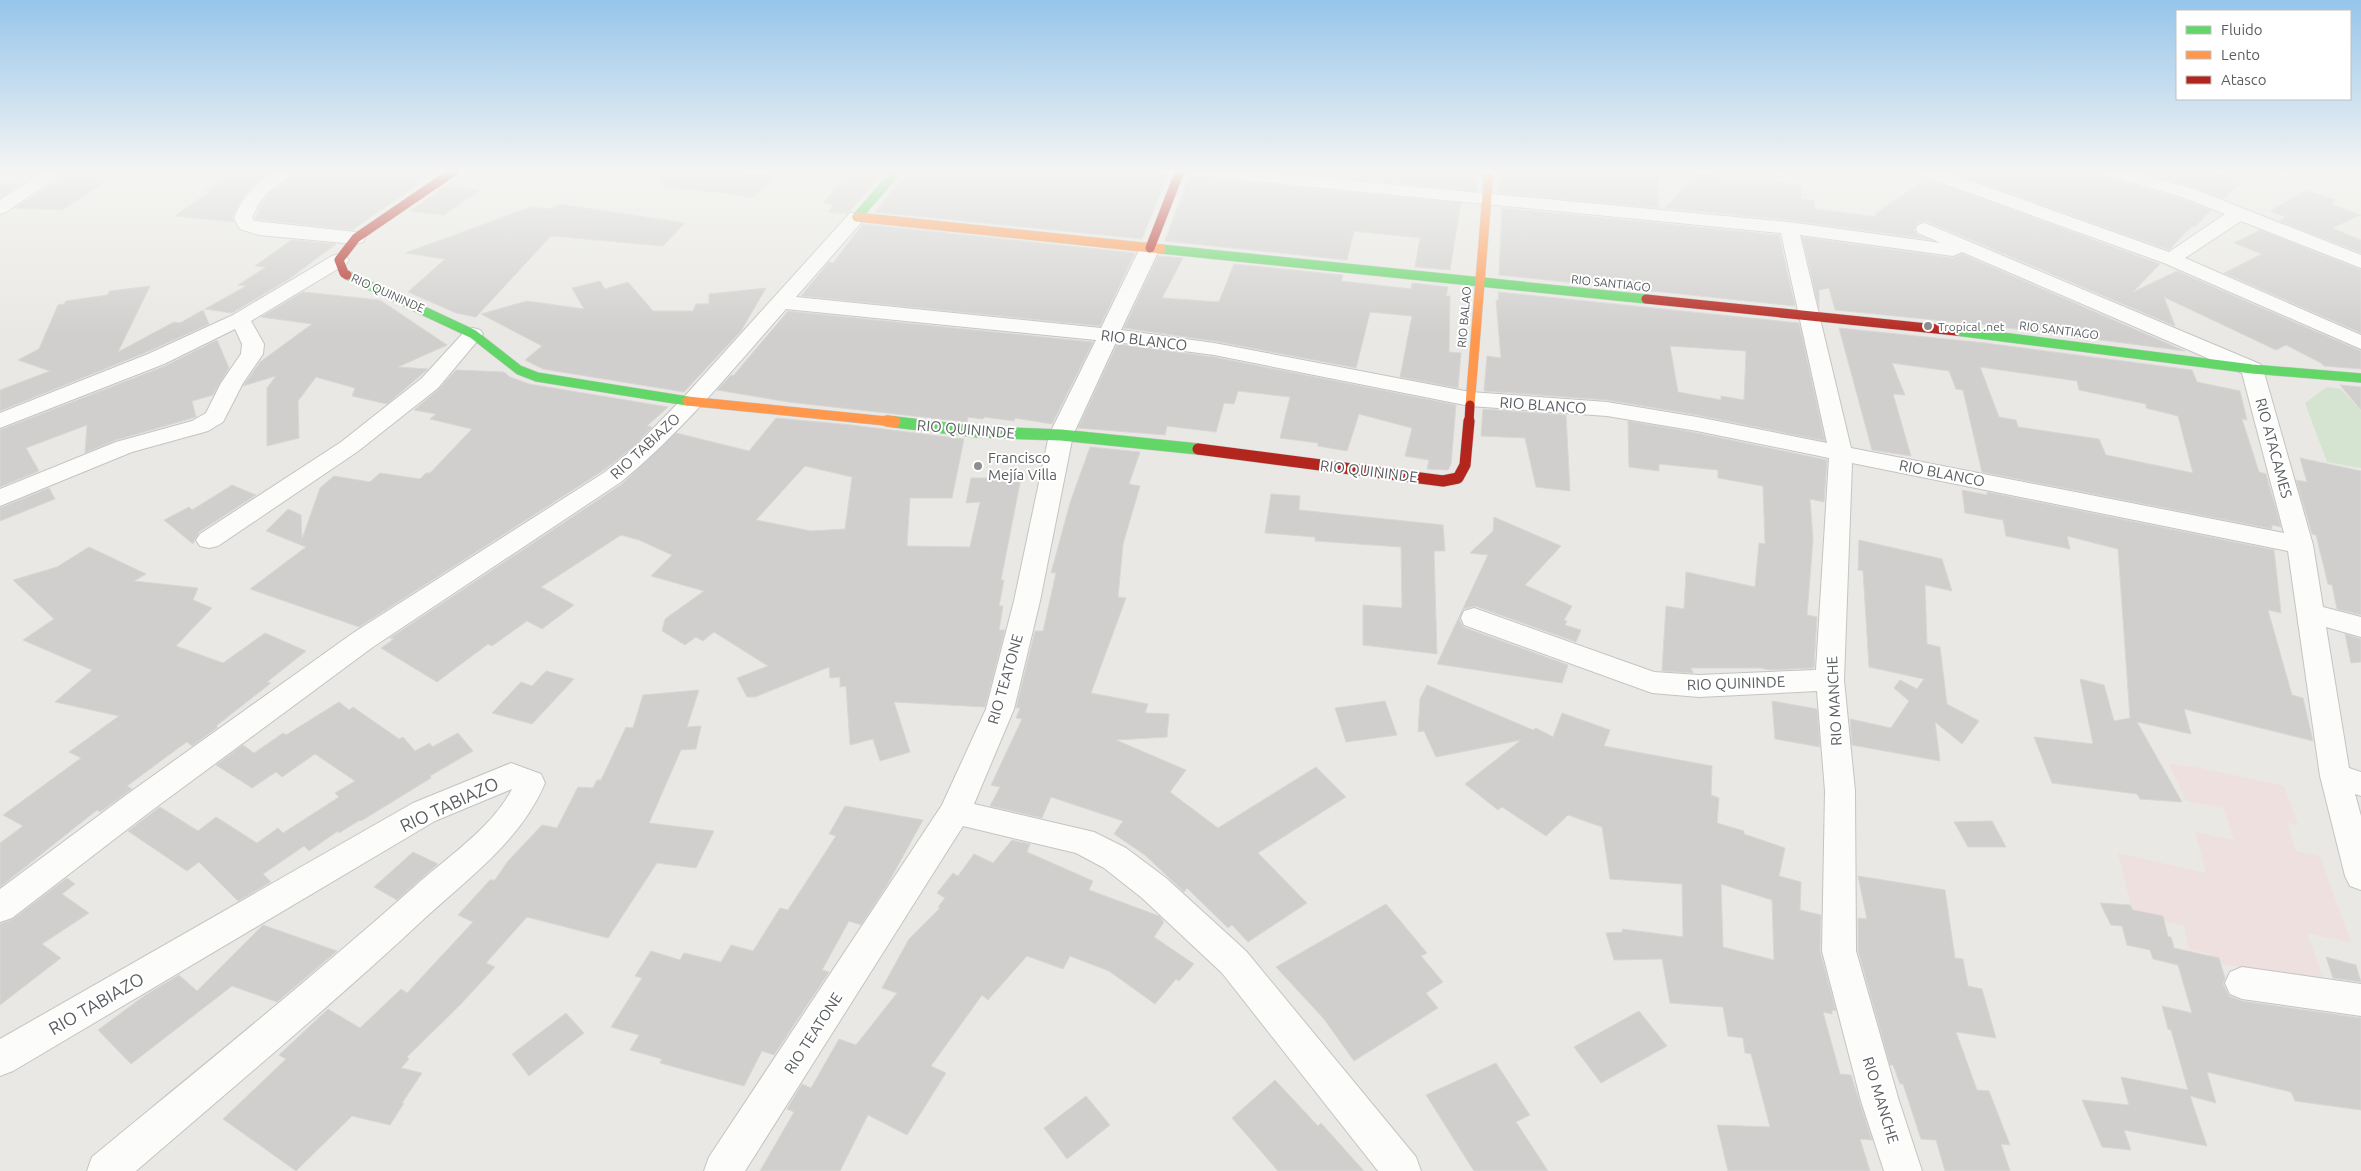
<svg xmlns="http://www.w3.org/2000/svg" width="2361" height="1171" font-family="Ubuntu,sans-serif">
<rect width="100%" height="100%" fill="#e9e8e4"/>
<path fill="#eee0de" d="M2169,764l32,4 83,18 14,39 -11,-2 9,28 24,5 31,87 -44,-10 20,56 -115,-28 -2,-7 -21,-5 -5,-23 -51,-12 -15,-61 88,20 -11,-41 39,8 -10,-32 -38,-7z"/>
<path fill="#d4e4d1" d="M2327,387l14,2 20,22v57l-34,-6 -22,-59z"/>
<path fill="#d0cfcd" stroke="#d8d7d4" fill-rule="evenodd" d="M73,171h32l-13,10 13,1 -43,28 -47,-2z
M238,171h34l-17,13 -11,12 -12,21 2,5 -59,-6 35,-25 -6,-1z
M298,171h136l-17,11h5l-70,48 -97,-11 6,-15 6,-9z
M662,171h62l50,5 -20,21 -93,-11z
M850,171h35l-38,43 -19,-2 6,-8 -11,-1z
M908,171h233l27,3 -26,65 -267,-27z
M1283,171h195l-2,20z
M1500,171h157l2,37 -161,-15z
M1948,171h151l4,6 78,22 30,11 -16,17 -3,-1 -23,24z
M2136,171h75l31,11 -19,17 -29,-12z
M1695,175h10l51,7 -1,-4 47,8 -1,13 13,2 1,8 61,8v-4l51,-34 233,85 -27,28 44,-21 184,80v18l-37,-3 -3,-3 -35,-18 -10,5 -112,-53 11,29 -249,-105 -9,2 -3,7 3,5 11,4 -139,-19 -124,-12z
M1189,177l272,26 -11,67 -35,-3 5,-29 -66,-7 -7,29 -182,-19z
M0,183l21,1 -21,14z
M446,186l33,4 -35,25 -34,-4z
M2307,190l29,10 -5,4 30,11 -29,13 29,12v13l-82,-32 7,-4 -16,-6z
M558,204l127,19 -22,23 -112,-10 -75,81 -20,-4 -48,-21 37,-33 -40,-6 126,-46 20,2z
M1502,208l277,27 16,71 -296,-31z
M863,224l272,29 -35,73 -299,-30 28,-34 4,1z
M2260,230l101,40v63l-137,-60 38,-19 -28,-11z
M1802,237l151,21 9,-4 223,97 -200,-26 -150,-15 -6,-22 -10,2v18z
M291,240l45,4 -47,35 -57,34 -27,-4 41,-23 -8,-1 28,-18 -11,-1z
M1158,256l25,2 -21,40 57,4 15,-38 109,11 -2,6 70,8 1,-6 36,4 -2,9h4l-1,56 12,1 -3,35 -58,-11 12,-61 -42,-4 -14,56 -142,-27 -90,-13z
M600,281l5,8 23,-7 25,29h40l3,-7h13v-10l57,-6 -25,43 -57,61 -141,-23 -18,-9 17,-14 -61,-32 46,-13 57,8 -12,-21z
M150,286l-32,66 56,-30 6,1 23,-13 6,14 -62,28 -147,59v-21l50,-19 -32,-11 21,-11 19,-44 6,-1 2,-3 41,-6 3,-4z
M303,292l77,8 67,45 -49,22 30,2 -41,35 -35,-8 3,-8 -39,-11 -18,24 1,37 -32,8v-58l9,-12 -33,10 17,-24 52,-38 -51,-7z
M1498,292l301,31 26,118 -128,-26 -90,-15 -123,-9 3,-35 14,2 -5,-58h3zM1670,346l76,5 -2,49 -23,-4v4l-43,-8z
M788,311l305,31 -41,82 -37,-6 -1,3 -30,-4 -1,2 -15,-2 -1,5 -179,-20 -71,-12 14,-15 2,1z
M1839,328l146,15 207,27 5,12 43,9 7,29 -5,-1 17,53 7,2 15,53 -9,-2v4l-290,-57 -19,-82 -7,-1 -7,-18 -57,-8 13,32 -12,-1 18,62 -39,-6zM1980,367l97,14 2,9 67,14v4l32,8 15,57 -87,-18 -7,-16 -81,-12 -2,-7 -17,-3z
M217,340l12,28 -16,27 -21,6 4,16 -80,23 -31,13 2,-28 -61,23 13,23 -39,16v-57l165,-64z
M1117,344l97,13 242,48 -5,59 -3,6 -21,-1 2,-9 -24,-4 7,-28 -53,-14 -12,37 -29,-5v-3l-38,-5 10,-41 -52,-6 -4,13 -10,-1 -8,29 -49,-6 -2,9 -87,-7z
M456,370l48,2 6,5 19,7 139,23 -21,19 5,1 -20,21 -28,22 -245,157 -109,-38 56,-42 -40,-16 22,-22 13,6 1,24 18,-51 14,-12 36,6 10,-9 40,6 6,-6h4l42,-44 -42,-10 6,-5 -22,-4 25,-21z
M2340,385l21,2v23z
M1483,409l83,6 4,76 -34,-4 -11,-49 -44,-2z
M776,418l75,7 113,14 -12,59h-42l-3,48 63,1 10,-45 -14,1 5,-25h50l-20,102h3l-5,26h4l-4,24h6l-20,77 -91,-5 16,50 -30,9 -7,-22 -23,6 -4,-59 -6,1v-10l-10,1 -1,-11 -74,30h-8l-10,-19 31,-12 -54,-34 -11,9 -7,-4 -11,8 -23,-14 3,-12 39,-28 -53,-15 21,-21 -33,-15 -18,-5 -80,52 33,18 -32,24 -15,-8 -35,25 -4,-2 -51,38 -56,-34 13,-9 -4,-1 232,-154 54,-51 73,18zM805,466l47,11 -7,52 -34,2 -55,-11z
M1628,421l69,12 130,27 -3,42 -14,-3 3,40 -6,76 10,2 -3,51 -45,2 -8,-2h-70l2,5 -31,-2 4,-65 18,3 2,-37 69,15 4,-44 6,1 -2,-58 -45,-8v-8l-59,-6v7l-30,-4z
M1090,447l50,5 -11,32 11,2 -17,58 -5,53 8,1 -35,95 57,11 -3,9 24,1 -2,23 -51,3 70,30 -16,22 48,36 98,-61 30,30 -88,56 49,50 -59,39 -16,-17 -4,3 -41,-40 -3,4 -39,-37 -31,-21 9,-13 -72,-24 -9,21 -52,-12 10,-19 -9,-2 31,-66 -6,-1 4,-10h-4l19,-77h8l13,-58h-5l19,-70z
M2300,458l61,13v144l-24,-6 -5,-24 -4,-1 -12,-49 -4,-1 -16,-54 11,2z
M232,485l24,10 -57,37 -6,12 -29,-24 25,-13 3,3z
M49,488l6,11 -55,22v-13z
M1962,490l25,5v-3l287,58 7,63 -13,-3 24,85 11,3 10,43 -129,-32 7,25 -54,-12 45,80 -42,-3 -3,-5 -85,-11 -18,-46 59,7 -13,-65 24,6 10,36 16,-3 -12,-169 -51,-13 3,13 -64,-13 -3,-16 -38,-7z
M1271,494l29,2 -1,14 144,15 2,26h-11l3,103 -74,-9v-40l39,3 -1,-61 -86,-6v-4l-50,-4z
M1494,517l67,29 -36,39 47,21 -8,14 3,1 -2,4 16,5 -5,12 -101,-36 -12,3 -4,10 4,8 105,38 -6,18 -125,-19 51,-109 -18,-2 23,-22z
M1859,540l83,19 10,32 -27,-6 2,59 13,3 7,57 32,17 -17,23 -27,-22 5,39 -88,-16 -2,-26 41,9 18,-27 -15,-13 6,-8 17,9 7,-10 -55,-12 -6,-96 -5,-1z
M89,547l57,27 -12,7 64,7 -5,12 19,8 -36,38 47,17 42,-30 41,18 -39,31 4,1 -55,43 2,1 -26,19 -5,-4 -10,7 -50,37 5,3 -32,23 -3,-2 -97,77v-44l23,-17 -20,-11 78,-57 -12,-6 50,-36 -64,-14 37,-32 -69,-30 31,-21 -41,-39 44,-13z
M2345,634l16,5v23l-10,1z
M546,671l28,8 -42,45 -40,-11 29,-31 11,4z
M1427,685l106,45 3,-2 17,9 9,-24 48,17 -6,16 108,20 -1,29 8,3 -2,25 27,8v3l41,14 -6,28 22,6 -1,28 21,5 -1,36 16,60 -4,-1v4l-9,-2 17,62 11,1 21,65 -12,-1 10,32h-142l-11,-46 53,2 -19,-73 -6,-1 -2,-15 -15,-2 -5,-29 -53,-4 -8,-44 -48,1 -8,-27 17,-1 -1,-3 61,8 -1,-53 -72,-5 -8,-52 -34,-12 -22,21 -44,-29 -4,3 -33,-26 56,-44 -85,17 -12,-26 -6,1 2,-33zM1721,884l51,16 2,60 -51,-13z
M699,690l-12,37 14,-1 -5,23 -15,1 -32,73 65,8 -18,37 -39,-5 -49,75 -81,-21 -41,46 9,4 -35,38 -53,52 2,2 -8,9 21,5 -20,30h2l-14,22 -38,-9 -56,55 -73,-52 63,-60 -7,-4 49,-46 32,19 41,-39 6,4 66,-71 -15,-7 32,-35h5l13,-19 34,-36 15,3 21,-41 15,1 4,-8h4l25,-53 7,1 10,-33z
M1385,701l12,34 -51,7 -11,-34z
M1772,701l45,8 3,38 -45,-8z
M339,702l10,8 4,-3 46,32 4,-2 12,14 15,-8 2,4 26,-14 15,18 -43,25 1,2 -70,43 -1,-1 -21,13 -1,-2 -29,20 -5,-5 -41,28 8,8 -33,19 -39,-39 -12,9 -59,-40 32,-24 38,24 18,-14 41,26 21,-15 5,5 56,-36 -4,-4 20,-12 -40,-27 -33,23 -6,-5 -24,16 -36,-23 27,-20 11,8 29,-20 3,2z
M845,806l78,14 -36,65 -26,40 -12,-4 -27,49 7,2 -55,83 -12,-4 -18,35 -84,-23 2,-4 -32,-9 9,-15 -28,-8 31,-49 -7,-2 16,-25 29,9 4,-7 37,9 10,-17 22,6 27,-43 8,2 48,-74 -7,-2z
M1992,821l14,26h-38l-14,-25z
M1012,840l18,4 -3,8 66,29 -4,9 70,26 5,6 -10,15 40,27 -15,17 -3,-2 -21,25 -46,-33 -39,-15 -7,13 -36,-13 -39,44 -6,-5 -51,71 15,7 -39,62 -39,-20 -28,56h-80l34,-59 -7,-3 15,-25 9,4 28,-49 17,6 41,-52 -15,-5 27,-49 31,-31 -2,-1 7,-9 -8,-5 16,-20 5,3 16,-22 19,9z
M413,852l25,12 -41,36 -23,-13z
M1858,876l87,14 10,68 8,1 5,27 14,3 14,49 -40,-6 21,58 12,1 21,54 -9,-1 9,27h-65l-9,-31 -15,-1 -18,-55h-3l-7,-19h-3l-32,-114v-33l9,1z
M67,878l8,6 -13,10 27,19 -47,31 19,14 -61,47v-81l13,-5z
M2100,903l30,2 3,5 30,6 5,21h3l3,11 45,10 6,20 -2,6 6,12 13,5 119,17v92l-66,-9 -4,-9 -84,-20 9,31 -26,-7 17,50 -83,-16 7,20 -29,-3 -20,-47 47,5 -8,-28 67,13 -17,-60 -3,-1 -6,-23 30,7 -14,-48 -25,-6 -3,-9 -23,-5 -5,-19 -11,-1z
M1386,904l41,49 -6,3 22,26 -17,11 12,15 -84,53 -30,-42 -48,-52z
M263,925l74,26 -60,51 -45,-16 -101,78 -33,-34 46,-34 35,-21 18,16z
M2326,957l30,8 5,17 -28,-4z
M1639,1011l28,35 -66,37 -27,-36z
M566,1013l18,20 -55,43 -17,-22z
M1496,1063l34,52 -14,7 32,49h-74l-48,-76z
M1275,1080l43,46 3,-3 43,48h-86l-46,-53z
M1086,1096l24,29 -43,34 -23,-31z"/>
<g fill="none" stroke-linecap="round" stroke-linejoin="round">
<defs>
<path id="street" d="M45,171h21l-60,41 -6,2v-14z
M275,171h21l-30,23 -7,9 -7,15 2,3 102,11 7,2 2,4 -2,4 -7,2 -97,-9 -19,-6 -6,-11c8,-21 22,-35 41,-47z
M1191,171h57l541,51 152,21 -23,-10 -2,-4 2,-4 7,-2 335,141 3,5 50,176 10,62 38,10v20l-35,-10 23,141 12,4v24l-6,-2 6,22v74l-11,-4 -5,-10 -25,-100 -32,-225 -436,-88 -8,217 11,111 1,160 43,150 23,70h-38l-23,-70 -39,-150 3,-160 -8,-100 -118,6 -47,-4 -188,-68 -3,-7 3,-7 10,-3 180,64 45,3 117,-5 13,-212 -132,-27 -90,-15 -137,-10 -256,-51 -98,-13 -43,93 -33,166 -26,108 -40,95 120,28 32,16 40,30 80,73 170,206 5,14h-43l-156,-198 -80,-75 -38,-30 -28,-15 -113,-27 -218,345h-41l5,-14 233,-352 44,-96 28,-108 35,-166 47,-95 -310,-31c-52,59 -103,122 -165,173l-248,165 -222,164 -139,107 -12,4v-33l129,-96 224,-160 252,-161 28,-23 51,-52 166,-184h14l2,4 -70,80 305,31 39,-80 3,-4 7,-2 7,2 3,4 -39,82 93,13 256,49 137,10 90,15 130,26 -46,-210 -581,-57 -6,-1zM1800,235l153,21 9,-4 280,121 42,160 -433,-85z
M1917,171h26l226,81 56,-38 -43,-17 -78,-22 -3,-4h28l65,18 167,66v13l-120,-47 -56,37 176,77v14l-197,-86 -244,-88z
M339,254l7,2 3,4 -3,4 -95,57 13,23 -1,10 -20,29 -20,39 -15,9 -76,21 -132,54v-17l116,-47 76,-21 14,-8 15,-30 20,-29 1,-10 -7,-15 -71,35 -164,64v-15l148,-59 85,-39 99,-59z
M473,328l7,2 3,4 -45,54 -81,64 -139,94 -9,2 -9,-2 -4,-6 4,-6 141,-92 81,-64 44,-48z
M511,763l30,11 4,9c-24,57 -75,94 -119,134 -94,88 -193,170 -290,254h-49l5,-14c108,-89 217,-177 322,-270 31,-28 79,-60 98,-98l-77,32 -422,250 -13,5v-37l413,-236z
M2242,967l119,17v32l-119,-17 -12,-5 -5,-11 5,-11z"/>
<path id="fast-far1" d="M857,217l40,-46
M1161,249l485,50
M347,275l126,59 46,36 18,7 150,24
M1956,331l296,38 109,9
M895,422h4"/>
<path id="fast" d="M895,422l83,10 83,3 137,14"/>
<path id="slow-far1" d="M857,217l304,32
M687,401l208,21
M1470,405l19,-234"/>
<path id="slow" d="M887,421l8,1"/>
<path id="jam-far1" d="M1150,248l30,-77
M347,275l-3,-2 -5,-13 17,-22 98,-67
M1646,299l310,32
M1469,422l1,-17"/>
<path id="jam" d="M1198,449l245,32 15,-3 7,-13 4,-44"/>
</defs>
<use href="#street" stroke="#c4c4c4" stroke-width="2"/>
<use href="#fast-far1" stroke="#c6c6c6" stroke-width="10"/>
<use href="#fast" stroke="#c6c6c6" stroke-width="12"/>
<use href="#slow-far1" stroke="#c6c6c6" stroke-width="10"/>
<use href="#slow" stroke="#c6c6c6" stroke-width="12"/>
<use href="#jam-far1" stroke="#c6c6c6" stroke-width="10"/>
<use href="#jam" stroke="#c6c6c6" stroke-width="12"/>
<use href="#street" fill="#fcfcfb" fill-rule="evenodd"/>
<use href="#fast-far1" stroke="#63d668" stroke-width="9"/>
<use href="#fast" stroke="#63d668" stroke-width="11"/>
<use href="#slow-far1" stroke="#ff974d" stroke-width="9"/>
<use href="#slow" stroke="#ff974d" stroke-width="11"/>
<use href="#jam-far1" stroke="#b3261e" stroke-width="9"/>
<use href="#jam" stroke="#b3261e" stroke-width="11"/>
</g>
<linearGradient id="sky" x2="0" y2="1"><stop stop-color="#96c5eb"/><stop offset="0.51" stop-color="#f5f5f3"/><stop offset="1" stop-color="#f5f5f3" stop-opacity="0"/></linearGradient>
<rect width="2361" height="335" fill="url(#sky)"/>
<g fill="#8c8e8f" stroke="#fff" stroke-width="2">
<circle cx="1928" cy="326" r="5"/>
<circle cx="978" cy="466" r="5"/>
</g>
<g text-anchor="middle" dominant-baseline="central" stroke-width="4" stroke-linejoin="round" paint-order="stroke">
<g font-size="12" fill="#5a5e61" stroke="#fff">
<text transform="translate(1611 283) rotate(6)">RIO SANTIAGO</text>
<text transform="translate(388 293) rotate(24)">RIO QUININDE</text>
<text transform="translate(1464 317) rotate(-85)">RIO BALAO</text>
<text transform="translate(2059 330) rotate(7)">RIO SANTIAGO</text>
</g>
<g font-size="12" fill="#5a5e61" stroke="#fff" text-anchor="start">
<text x="1938" y="326">Tropical .net</text>
</g>
<g font-size="15" fill="#5a5e61" stroke="#fff">
<text transform="translate(1144 340) rotate(7)">RIO BLANCO</text>
<text transform="translate(1543 405) rotate(4)">RIO BLANCO</text>
<text transform="translate(966 429) rotate(5)">RIO QUININDE</text>
<text transform="translate(645 446) rotate(-43)">RIO TABIAZO</text>
<text transform="translate(2274 448) rotate(75)">RIO ATACAMES</text>
<text transform="translate(1369 471) rotate(7)">RIO QUININDE</text>
<text transform="translate(1942 473) rotate(11)">RIO BLANCO</text>
<text transform="translate(1005 679) rotate(-74)">RIO TEATONE</text>
<text transform="translate(1736 683) rotate(-2)">RIO QUININDE</text>
<text transform="translate(1834 701) rotate(-93)">RIO MANCHE</text>
<text transform="translate(813 1033) rotate(-57)">RIO TEATONE</text>
<text transform="translate(1881 1100) rotate(73)">RIO MANCHE</text>
</g>
<g font-size="15" fill="#5a5e61" stroke="#fff" text-anchor="start">
<text x="988" y="457">Francisco<tspan x="988" dy="17">Mejía Villa</tspan></text>
</g>
<g font-size="18" fill="#5a5e61" stroke="#fff">
<text transform="translate(449 804) rotate(-25)">RIO TABIAZO</text>
<text transform="translate(96 1003) rotate(-30)">RIO TABIAZO</text>
</g>
</g>
<rect x="2176" y="10" width="175" height="90" fill="#ffffff" stroke="#bdbfc0"/>
<rect x="2186" y="26" width="25" height="8" fill="#63d668" stroke="#bdbfc0"/>
<text x="2221" y="35" font-size="15" fill="#5a5e61">Fluido</text>
<rect x="2186" y="51" width="25" height="8" fill="#ff974d" stroke="#bdbfc0"/>
<text x="2221" y="60" font-size="15" fill="#5a5e61">Lento</text>
<rect x="2186" y="76" width="25" height="8" fill="#b3261e" stroke="#bdbfc0"/>
<text x="2221" y="85" font-size="15" fill="#5a5e61">Atasco</text>
</svg>
